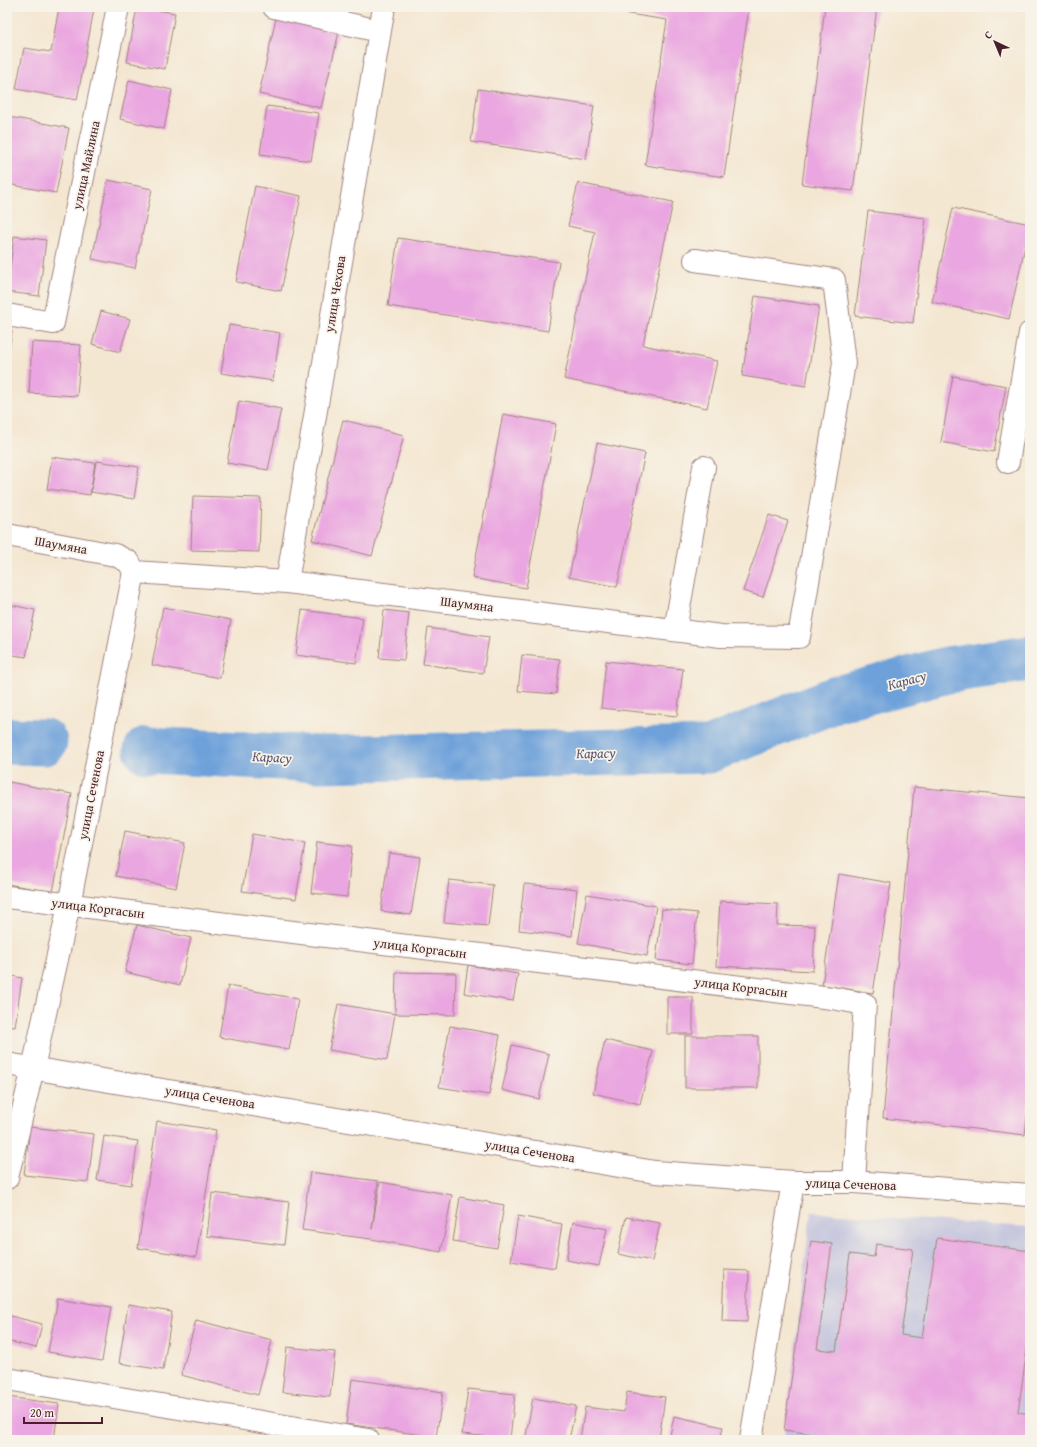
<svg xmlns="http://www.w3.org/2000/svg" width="1037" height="1447" font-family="'Gentium Book Plus',serif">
<rect width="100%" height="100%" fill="#f7f3e8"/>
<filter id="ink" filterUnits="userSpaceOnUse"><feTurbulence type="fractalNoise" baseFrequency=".025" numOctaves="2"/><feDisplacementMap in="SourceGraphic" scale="8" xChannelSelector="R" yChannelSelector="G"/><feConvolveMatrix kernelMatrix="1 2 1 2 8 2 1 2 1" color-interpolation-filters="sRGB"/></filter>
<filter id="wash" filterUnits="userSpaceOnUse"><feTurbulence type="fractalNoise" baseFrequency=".012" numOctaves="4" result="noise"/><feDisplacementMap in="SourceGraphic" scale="16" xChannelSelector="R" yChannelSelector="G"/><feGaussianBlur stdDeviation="0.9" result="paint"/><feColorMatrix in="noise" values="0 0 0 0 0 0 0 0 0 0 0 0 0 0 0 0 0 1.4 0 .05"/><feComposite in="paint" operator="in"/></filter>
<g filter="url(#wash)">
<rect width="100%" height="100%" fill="#f4e7d2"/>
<path fill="#c1c2dd" d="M811,1212l219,15v213h-246z"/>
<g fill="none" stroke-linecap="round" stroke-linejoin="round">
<path stroke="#6ea1da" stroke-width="47" d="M7,741l37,1
M147,750l174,9 387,-9 126,-50 113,-30 83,-12"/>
</g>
<g id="blocks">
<path fill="#eaa6e0" d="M59,7h26l9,2 -17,91 -61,-11 8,-41 27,4z
M137,7l38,6 -10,56 -38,-7z
M584,7h165l-25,170 -79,-12 22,-145z
M825,7h52l-24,184 -51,-7z
M276,18l63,14 -18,76 -62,-14z
M129,80l43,10 -8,39 -44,-10z
M478,89l116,17 -8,53 -115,-17z
M267,106l52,7 -8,48 -51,-7z
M9,117l60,11 -13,65 -49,-9v-58z
M108,180l44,9 -17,79 -43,-9z
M578,183l95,19 -30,143 74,16 -10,47 -143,-29 31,-147 -27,-6z
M255,186l46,10 -20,95 -45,-9z
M953,208l77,16 -21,95 -77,-17z
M868,211l58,7 -13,105 -58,-7z
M14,236l32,4 -7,56 -32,-4z
M398,238l161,24 -11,69 -160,-25z
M755,296l64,10 -13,80 -64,-10z
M101,311l29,8 -10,33 -28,-8z
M229,325l51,8 -7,48 -52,-8z
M7,330l5,1 -4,27h-1z
M32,342l49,3 -4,51 -48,-3z
M953,376l53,10 -12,66 -53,-10z
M239,401l42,8 -13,61 -41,-7z
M503,414l53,10 -30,164 -54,-10z
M343,420l61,15 -32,121 -60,-16z
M597,443l48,10 -28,134 -48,-10z
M52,457l43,6 -5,32 -43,-6z
M96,461l43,6 -5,32 -43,-7z
M193,496l68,2 -2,54 -68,-2z
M769,515l19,6 -25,76 -20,-6z
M7,604l28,6 -9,47 -19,-3z
M163,607l68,13 -11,58 -68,-13z
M302,610l61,8 -7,45 -60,-8z
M384,610l25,3 -5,47 -25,-2z
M428,628l61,9 -6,36 -60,-9z
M522,655l38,4 -4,35 -38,-3z
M606,661l77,8 -6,47 -76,-8z
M9,782l63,12 -19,98 -46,-8v-90z
M914,787l116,11v290l-5,47 -142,-17z
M125,831l60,12 -9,45 -60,-12z
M252,834l53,9 -9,56 -54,-8z
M317,842l35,4 -5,51 -36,-4z
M389,853l31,4 -9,58 -30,-4z
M839,874l52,9 -18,110 -51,-8z
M449,880l44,5 -5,41 -44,-4z
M524,884l53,5 -5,47 -53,-6z
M587,894l69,12 -9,50 -69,-13z
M720,901l58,3 -1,21 38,1 -2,45 -97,-5z
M662,909l35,4 -5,51 -36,-4z
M137,925l54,13 -11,47 -55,-13z
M468,965l50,9 -5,27 -49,-8z
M396,972l60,1 -1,42 -60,-1z
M7,975l15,3 -7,49 -8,-1z
M228,986l70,13 -9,51 -70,-13z
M667,997h26v37h-26z
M338,1004l57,10 -8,46 -58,-10z
M450,1026l50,9 -11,60 -50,-8z
M685,1036h73v52h-73z
M605,1040l48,11 -13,53 -47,-11z
M512,1045l37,9 -10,45 -37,-9z
M157,1121l59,9 -20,127 -58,-9z
M30,1127l64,7 -6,48 -64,-7z
M104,1136l34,5 -7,44 -34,-5z
M310,1172l68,9 -6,48 8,-47 72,13 -11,57 -70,-13 -69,-9z
M212,1193l77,9 -5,43 -77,-9z
M460,1197l44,8 -7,43 -44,-7z
M518,1216l44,8 -7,44 -44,-7z
M626,1217l34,6 -8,38 -34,-7z
M573,1222l34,7 -8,37 -33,-6z
M937,1238l93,13v77l-12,84 12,2v26h-176l-70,-10 27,-189 21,3 -15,105 19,2 14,-97 24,3 2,-13 37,5 -12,86 21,3z
M724,1270l25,1 -2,51 -25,-1z
M58,1298l53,9 -9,54 -54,-9z
M128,1305l44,7 -9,58 -44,-7z
M7,1315l35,9 -6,24 -29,-7z
M196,1320l76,20 -14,55 -77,-20z
M287,1347l48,5 -5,45 -48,-5z
M352,1379l91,13 -7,45 -90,-13z
M468,1389l47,5 -5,45 -48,-5z
M627,1392l38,5 -6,43h-79l5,-33 39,5z
M7,1397l52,7 -5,36h-20l-27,-4z
M533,1398l43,8 -7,34h-44z
M674,1416l49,11 -3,13h-51z
M797,1436l18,3v1h-18z"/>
</g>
</g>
<g filter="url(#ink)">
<use href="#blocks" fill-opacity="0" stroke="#9f837e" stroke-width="1"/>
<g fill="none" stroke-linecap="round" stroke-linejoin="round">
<defs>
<path id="minor" d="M274,7l105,24
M7,315l46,8 65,-316
M1008,462l22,-129
M7,535l108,20 14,7 5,10 -65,333 -36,163 -26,110
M134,572l153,10 434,54 78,1 45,-274 -10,-83 -139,-20
M287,582l97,-575
M675,630l29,-163
M7,897l825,101 33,6 -11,178
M7,1064l648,108 138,10h61l176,13
M7,1379l361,61
M751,1440l42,-258"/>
</defs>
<use href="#minor" stroke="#9f837e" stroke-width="24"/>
<use href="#minor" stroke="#fff" stroke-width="22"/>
</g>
</g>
<g text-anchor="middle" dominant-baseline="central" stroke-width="3.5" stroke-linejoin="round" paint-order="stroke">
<g font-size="13" fill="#4a1f2b" stroke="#f7f3e8">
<text transform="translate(86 165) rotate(-78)">улица Майлина</text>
<text transform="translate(335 294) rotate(-81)">улица Чехова</text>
<text transform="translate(61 545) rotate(10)">Шаумяна</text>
<text transform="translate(467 604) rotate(7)">Шаумяна</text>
<text transform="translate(91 795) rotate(-79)">улица Сеченова</text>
<text transform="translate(98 908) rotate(7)">улица Коргасын</text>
<text transform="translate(420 948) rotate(7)">улица Коргасын</text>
<text transform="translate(741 987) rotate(7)">улица Коргасын</text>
<text transform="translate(210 1097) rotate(9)">улица Сеченова</text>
<text transform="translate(530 1151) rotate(9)">улица Сеченова</text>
<text transform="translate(851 1184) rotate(2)">улица Сеченова</text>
</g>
<g font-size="14" font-style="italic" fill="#585371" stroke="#f7f3e8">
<text transform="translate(907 680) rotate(-15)">Карасу</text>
<text transform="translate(596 753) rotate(-1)">Карасу</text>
<text transform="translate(272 757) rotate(3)">Карасу</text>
</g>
</g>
<rect width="1037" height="1447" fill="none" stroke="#f7f3e8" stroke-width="24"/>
<g transform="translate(995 42) rotate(316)" stroke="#f7f3e8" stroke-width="3" paint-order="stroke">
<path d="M0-3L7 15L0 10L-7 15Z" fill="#4a1f2b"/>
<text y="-6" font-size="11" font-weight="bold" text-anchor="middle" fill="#4a1f2b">С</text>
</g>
<path d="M24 1417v6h78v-6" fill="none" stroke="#4a1f2b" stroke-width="2"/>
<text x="30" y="1417" font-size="12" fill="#4a1f2b" stroke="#f7f3e8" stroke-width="3" paint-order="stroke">20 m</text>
</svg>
